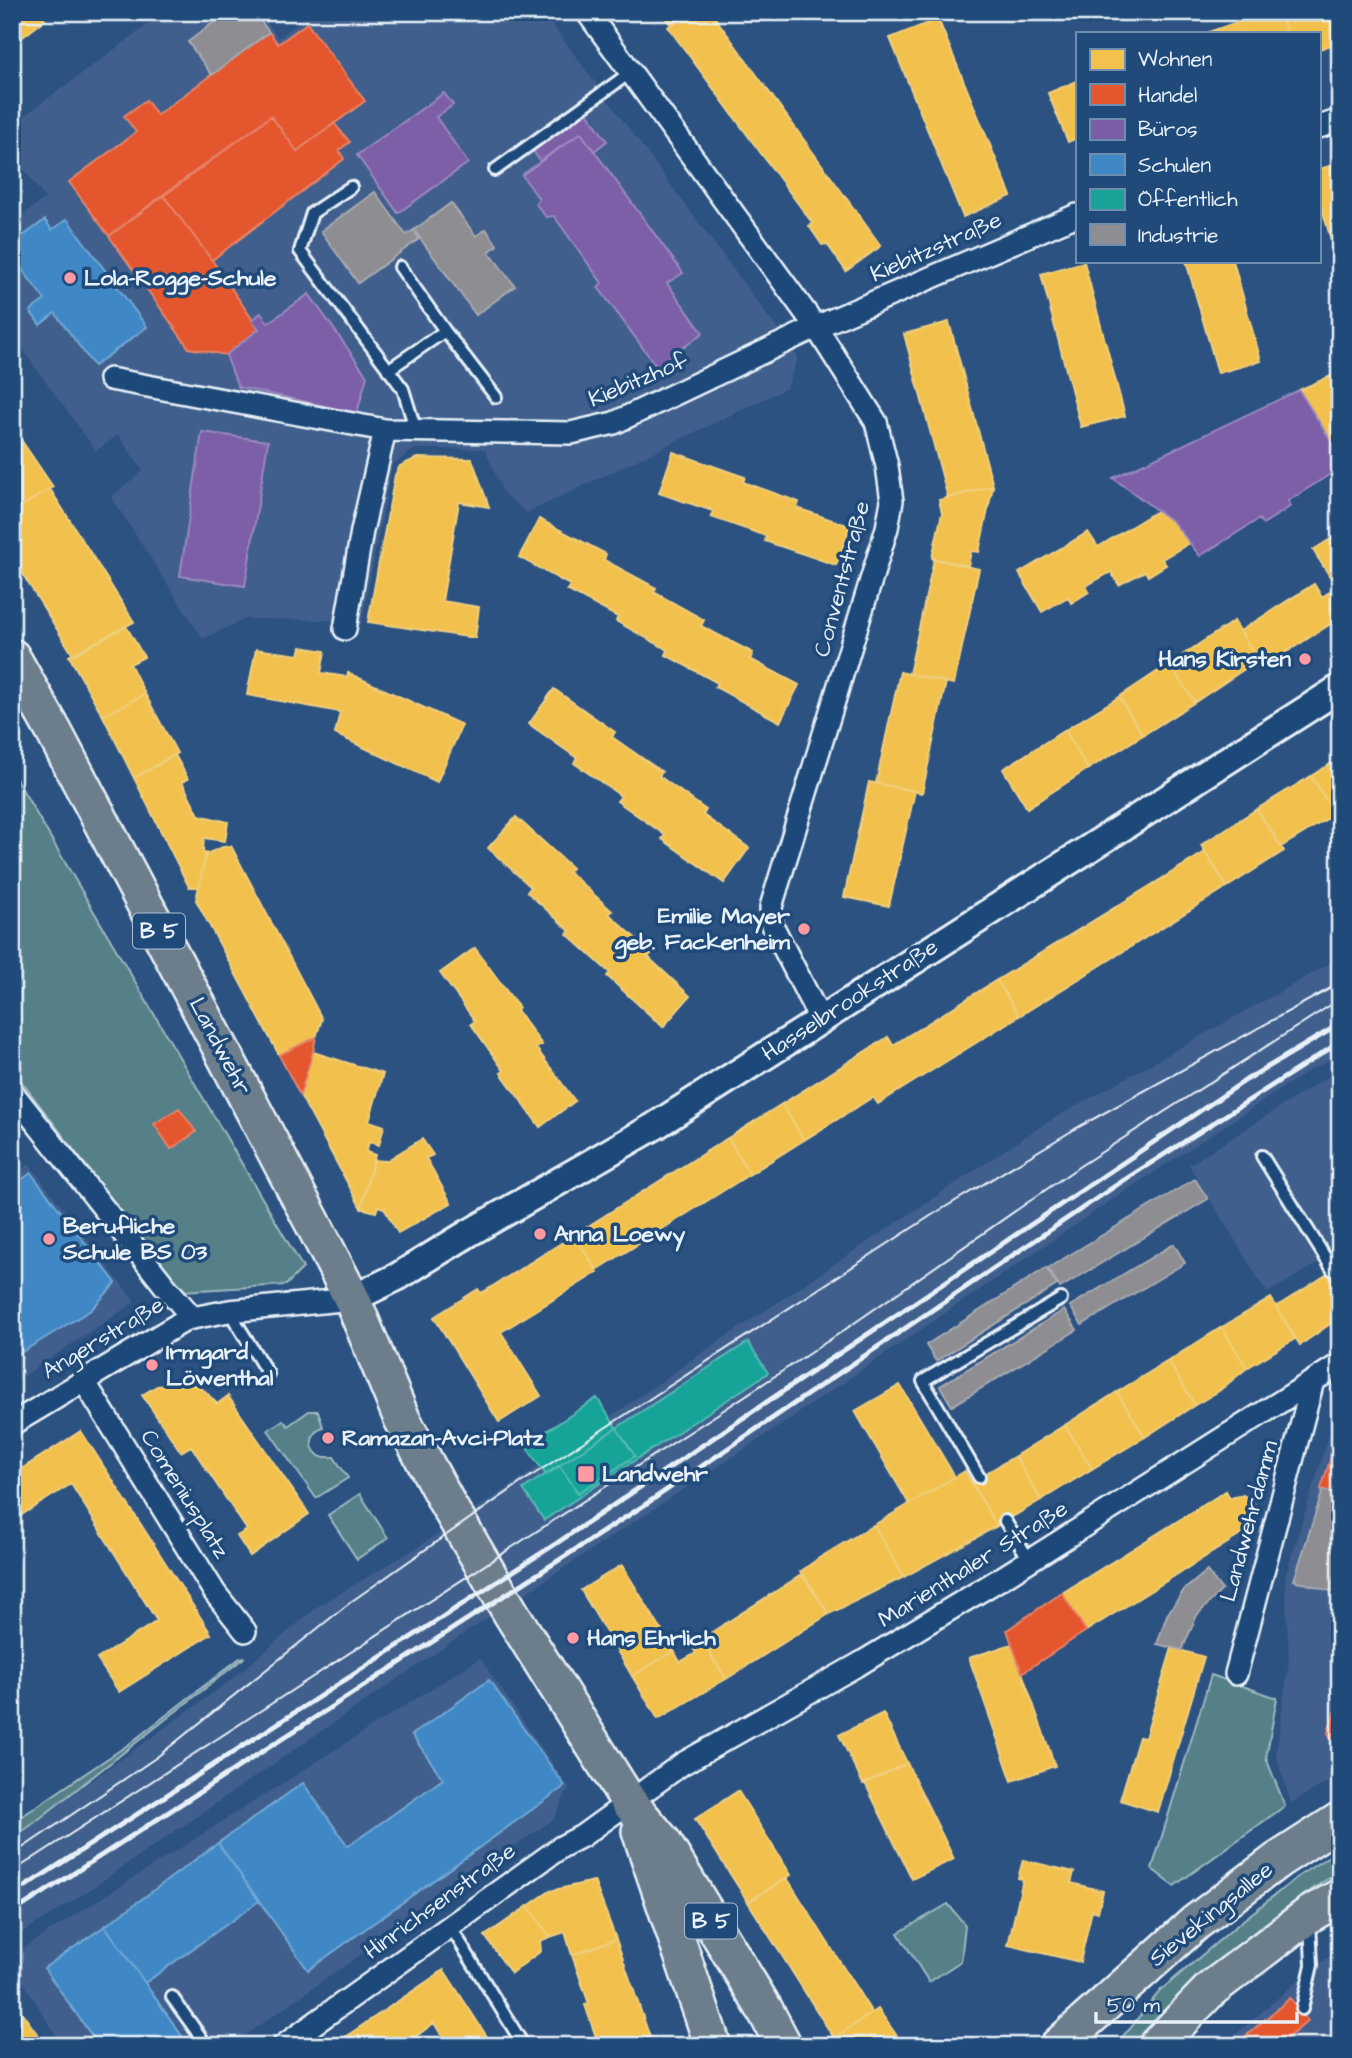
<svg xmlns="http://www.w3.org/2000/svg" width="1352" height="2058" font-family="'Architects Daughter',sans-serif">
<rect width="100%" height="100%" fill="#2c5282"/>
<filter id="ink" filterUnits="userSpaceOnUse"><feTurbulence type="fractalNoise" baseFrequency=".0143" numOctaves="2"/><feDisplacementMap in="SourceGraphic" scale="14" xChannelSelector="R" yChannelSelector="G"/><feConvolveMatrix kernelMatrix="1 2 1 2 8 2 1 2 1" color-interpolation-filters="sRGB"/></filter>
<g filter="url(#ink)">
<path fill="#3f5f8d" d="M165,12h94l19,26 37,-26h228l255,345 -11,31 -260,125 -24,-20 -18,-44h-70l-23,16 -31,160 -32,-5 -84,-1 -42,20 -92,-142 32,-26 -25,-36 -22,16 -84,-116v-112l33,-25 -33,-44v-29z
M1340,958v96l-33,18 -197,129 -341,232 -304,200 -389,266 -64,40v-101l219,-158 86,-73 101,-60 84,-55 210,-146 332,-222z
M1340,1069v182l-73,42 -78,-128z
M29,1164l106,138 -123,82v-208z
M1340,1410v365l-49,28 -15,-48 13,-94 -4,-84 51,-164z
M480,1658l89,130 -15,31 -324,227h-167l-51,-82v-9z
M1340,1951v95h-118l97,-83z"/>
<path fill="#548088" stroke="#9eb8c0" stroke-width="2" d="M12,772l291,496 -17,17 -104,6 -170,-222z
M309,1411h9l5,16c-14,6 -15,22 -2,30h13l14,21 -32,20 -48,-68 15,-10 5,6z
M360,1494l28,44 -31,21 -29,-44z
M245,1657l-215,169 -18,12v-15l117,-79 111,-86z
M1211,1675l66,23 -11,60 19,48 -111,80 -22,-17z
M1340,1849v22c-77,48 -147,110 -210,175h-15l45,-55 82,-70 58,-46z
M948,1904l17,21 -4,36 -32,21 -31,-49z"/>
<path fill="#f2c14e" stroke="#efcf81" stroke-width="2" d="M12,12h29l4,8 -25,19 -8,-11z
M660,12h28l-17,13z
M688,12h23l170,234 -35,25 -19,-27 -5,1 -13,-19 4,-2 -145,-197z
M1266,12h14l7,21h-81z
M1280,12h60v30l-21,7v-16h-32z
M938,19l73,177 -48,21 -73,-179z
M1077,81v57l-9,4 -20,-49z
M1340,163v108l-21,-73v-29z
M1186,261h47l28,100 -43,12z
M1084,262l41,154 -44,11 -40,-153z
M949,322l44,164 -45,12 -44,-164z
M1340,372v80l-2,1 -39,-63z
M13,428l40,59 -41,25v-84z
M673,452l72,25 -2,5 56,20 -2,6 53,18 -14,39 -71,-24 1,-5 -55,-19 2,-6 -54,-18z
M417,458l55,1 17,48 -30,-5 -17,99 37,6 -4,31 -107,-16 27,-147 5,-9z
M993,486l-14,66 -8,-1 -3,15 -36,-8 10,-45 -3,-13z
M50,489l84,133 -61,33 -61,-98v-45z
M1157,511l16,11 17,21 -28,16 4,6 -18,11 -3,-5 -26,14 -8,-13 -25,14 3,6 -18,11 -3,-6 -26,15 -23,-39 69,-41 10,15z
M539,519l67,35 -2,6 52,28 -2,4 50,28 -3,6 52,27 -3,6 49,26 -19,37 -65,-35 3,-4 -52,-28 2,-5 -52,-29 2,-4 -51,-27 3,-5 -51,-28z
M1340,533v59l-27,-42z
M934,559l45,10 -25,115 -45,-10z
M1314,584l8,13 15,-10 3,5v26l-77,49 -23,-36z
M1234,621l24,39 -63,42 -26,-38z
M126,626l18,31 -14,7 15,30 -42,22 -34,-60z
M301,647l24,4 -4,22 26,4 1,-4 114,52 -25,57 -102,-48 5,-22 -93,-17 9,-46 43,6z
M1169,664l26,38 -52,33 -24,-38z
M900,672l46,10 -24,111 -46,-10z
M554,689l61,43 -3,5 50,35 -3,4 47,34 -3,5 46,33 -25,35 -62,-44 3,-4 -48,-34 4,-5 -47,-33 3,-5 -48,-34z
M145,694l32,59 -43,25 -31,-62z
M1119,697l24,38 -55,34 -23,-39z
M1065,730l23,39 -61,39 -24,-39z
M175,755l13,24 -6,3 17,33 29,7 -3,19 -21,-3 -1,13 3,3 -7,33h-10l-55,-109z
M1340,758v52l-5,4 -24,-38z
M1311,776l24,38 -54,33 -24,-38z
M869,782l46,9 -26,115 -45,-9z
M1257,809l27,42 -57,36 -26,-42z
M516,817l56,51 -3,4 43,39 -3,3 43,39 -4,4 42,39 -27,31 -56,-51 3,-3 -43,-39 3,-3 -43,-39 4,-5 -43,-39z
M231,846l91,173 -6,18 -37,18 -83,-155 10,-46 17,-7z
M1205,852l22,35 -208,129 -22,-36z
M475,948l44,60 -2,2 25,35 -6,3 39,53 -35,26 -39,-54 3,-2 -33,-47 4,-3 -35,-48z
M997,980l22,36 -141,88 -5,-7 -69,43 -22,-36 106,-67 5,8z
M313,1052l70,22 -14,47 15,5 -5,19 -10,-3 -3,10 9,3 -14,53 -61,-113z
M782,1104l22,36 -54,34 -22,-36z
M728,1138l22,36 -153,96 -23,-35z
M422,1139l11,16 -7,3 25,45 -53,30 -14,-25 -6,-2 -2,6 -15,-4 12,-48 13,1z
M574,1235l24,37 -97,60 40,64 -42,26 -65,-105 44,-28 3,4 4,-2z
M1340,1266v51l-40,28 -24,-38z
M1271,1298l24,41 -48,29 -25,-41z
M1222,1327l25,41 -28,23 -24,14 -27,-44z
M1168,1361l27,44 -50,32 -28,-45z
M175,1384l20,1 10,6 12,13 11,-8 81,118 -59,42 -13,-20 10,-6 -56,-84 -10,6 -39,-57 15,-9z
M900,1385l55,92 -46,27 -54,-93z
M1117,1392l28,45 -53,32 -27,-44z
M1065,1425l27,44 -51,31 -26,-44z
M81,1431l130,203 -92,58 -22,-33 60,-38 -86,-137 -59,37v-46z
M1015,1456l26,44 -44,26 -26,-44z
M965,1471l32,55 -93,51 -30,-52z
M1226,1491l4,7 13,-3 10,6 4,10 -4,10 -6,4 3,4 -164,102 -24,-38z
M874,1525l30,52 -75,37 -29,-42 19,-14z
M622,1565l52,86 -42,25 -51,-86z
M803,1574l26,40 -103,65 -25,-40z
M701,1639l25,40 -68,40 -26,-43 42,-25 6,11 16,-9 -5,-8z
M1012,1644l43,122 -43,15 -43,-123z
M1172,1648l32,9 -46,155 -38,-12 19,-63 6,1z
M883,1713l24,50 -44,21 -24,-49z
M907,1763l47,96 -42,20 -47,-96z
M738,1791l53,84 -43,27 -53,-83z
M1023,1860l51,12 -3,11 32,8 -5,21 -6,-2 -12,52 -72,-17 15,-66 -5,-1z
M787,1878l85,135 -38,25 -86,-136z
M594,1881l22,58 -44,16 -7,-23 -15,5 -22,-31 22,-15z
M528,1906l22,31 -10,4 1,10 -30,22 -26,-37z
M616,1939l37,107h-54l-14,-41 4,-1 -17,-49z
M444,1970l49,76h-45l-14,-23 -31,23h-71z
M12,1999l26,36 -15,11h-11z
M878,2009l26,37h-57l-8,-11z"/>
<path fill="#e4572e" stroke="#e5856b" stroke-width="2" d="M307,23l58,78 -68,50 -26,-35 -162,120 -40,-54 67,-50 -12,-16 22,-16 11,15 112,-83 9,12z
M271,116l26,35 37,-28 16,19 -11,8 5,9 -132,101 -49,-65z
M163,195l49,65 47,69 -33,26 -37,-7 -80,-112z
M316,1037l-3,15 -13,43 -21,-40z
M179,1108l17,24 -25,17 -17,-25z
M1336,1441l4,1v53l-19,-6z
M1062,1593l24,38 -64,42 -15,-43z
M1340,1694v62l-12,-23z
M1290,1998l18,23 -23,19 5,6h-56z
M1340,2020v26h-2l-6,-2z"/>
<path fill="#7b5ea7" stroke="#9c8abf" stroke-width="2" d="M444,93l9,12 -17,12 32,46 -70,50 -41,-58z
M586,111l21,30 -13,10 -13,-18 -41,28 -8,-12z
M581,133l102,140 -16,10 36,50 -46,34 -59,-80 4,-4 -48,-67 -8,1 -10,-13 3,-5 -17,-24z
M309,294l58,82 -10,37 -119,-26 -12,-32 33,-26 -7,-9 9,-7 7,10z
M1299,390l41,65v13l-52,33 3,5 -28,18 -4,-5 -59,37 -27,-34 -60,-44z
M202,432l66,9 -23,145 -65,-10z"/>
<path fill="#3f88c5" stroke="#72a8d4" stroke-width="2" d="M67,219l80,108 -53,39 -39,-53 -15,12 -10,-14 15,-11 -33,-44v-12l33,-24 7,10z
M31,1173l85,110 -25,27 -79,48v-171z
M489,1680l76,106 -257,184 -90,-127 85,-60 45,63 95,-67 -31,-44z
M218,1843l41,58 -114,82 -40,-57z
M105,1926l40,57 44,63h-90l-55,-78z"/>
<path fill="#17a398" stroke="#56bab5" stroke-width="2" d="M748,1342l20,31 -224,147 -21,-31z
M597,1398l38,58 -57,37 -18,-27 -14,9 -21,-30z"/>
<path fill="#8d8d92" stroke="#a8abb1" stroke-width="2" d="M227,12h27l15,20 -57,43 -24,-33z
M375,192l31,43 8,-5 5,9 -61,44 -37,-52z
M451,203l25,33 10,-7 11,16 -8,7 26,34 -39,29 -62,-85z
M1195,1179l13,20 -148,89 -12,-20z
M1174,1244l11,19 -103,62 -12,-19z
M1046,1268l11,17 -121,76 -10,-16z
M1064,1310l13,20 -125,76 -12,-20z
M1323,1490l17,5v99l-46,-14z
M1207,1571l15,19 -25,25 -15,35 -25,-6 10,-29 17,-25z"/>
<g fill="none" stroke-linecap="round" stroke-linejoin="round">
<defs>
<path id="service" d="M495,170l136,-98
M351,187l-39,26 -12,38 103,138 13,42
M400,267l45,64
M388,370l57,-39 51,66
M1262,1156l71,114
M229,1311l39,63
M979,1477l-56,-96 138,-82
M1005,1521l25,40
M450,1926l74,120
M172,1997l35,49
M1302,2009l10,-44 -2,-43"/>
<path id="minor" d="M587,12l229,315 60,95 11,44 5,35 -5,27 -116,379 1,18 48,94
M1319,127l21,-7
M110,379l275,51 186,3 43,-10 202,-96 261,-112
M345,629l17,-98 23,-101
M12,1092l153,194 27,31
M84,1381l131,212 30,38
M12,1424l175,-105 42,-8 123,-12
M1236,1674l77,-293
M283,2046l278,-199 21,-11 100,-72 179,-101 144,-87 335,-212"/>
<path id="tertiary" d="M352,1299l45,-22 72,-44 186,-107 685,-438"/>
<path id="primary" d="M12,657l41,73 262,497 37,72 50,120 46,86 63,108 118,189 34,40 102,168 19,36
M640,1831l73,215
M1058,2046l137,-123 83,-63 62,-40
M1156,2046l55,-57 99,-75 30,-17"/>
</defs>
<use href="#service" stroke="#e8f1f8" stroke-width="16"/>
<use href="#minor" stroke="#e8f1f8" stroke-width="26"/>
<use href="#tertiary" stroke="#e8f1f8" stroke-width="32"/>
<use href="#primary" stroke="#e8f1f8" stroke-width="40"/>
<use href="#service" stroke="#1f4a7a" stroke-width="10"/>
<use href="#minor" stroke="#1f4a7a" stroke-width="21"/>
<use href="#tertiary" stroke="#1f4a7a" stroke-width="26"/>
<use href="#primary" stroke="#6c7d8c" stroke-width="35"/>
<path stroke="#e8f1f8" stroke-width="2" d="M12,1855l145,-98 195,-156 170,-119 410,-267 143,-86 265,-146
M12,1872l707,-459 121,-80 240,-167 260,-167"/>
<path stroke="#e8f1f8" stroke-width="5" d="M12,1895l545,-352 689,-463 94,-56
M12,1913l631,-407 475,-322 222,-142"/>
</g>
</g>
<g fill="#ff9aa2" stroke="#1f4a7a" stroke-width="2.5">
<circle cx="70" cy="278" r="7"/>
<circle cx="1305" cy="659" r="7"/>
<circle cx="804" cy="929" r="7"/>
<circle cx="540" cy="1234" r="7"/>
<circle cx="49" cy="1239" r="7"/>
<circle cx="152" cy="1365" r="7"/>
<circle cx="328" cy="1438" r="7"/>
<rect x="577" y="1465" width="18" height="18" rx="3.5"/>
<circle cx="573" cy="1638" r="7"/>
</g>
<g text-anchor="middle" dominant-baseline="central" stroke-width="7" stroke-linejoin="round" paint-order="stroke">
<g fill="#1f4a7a" stroke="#acbfd2" stroke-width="2">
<rect x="133" y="913.5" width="52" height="35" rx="5"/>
<rect x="685" y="1903.5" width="52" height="35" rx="5"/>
</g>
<g font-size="21" font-weight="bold" fill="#e8f1f8">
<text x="159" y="931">B 5</text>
<text x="711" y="1921">B 5</text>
</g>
<g font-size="23" fill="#e8f1f8" stroke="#1f4a7a">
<text transform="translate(936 247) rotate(-24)">Kiebitzstraße</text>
<text transform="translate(638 380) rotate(-23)">Kiebitzhof</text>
<text transform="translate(842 579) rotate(-75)">Conventstraße</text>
<text transform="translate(850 1000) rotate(-33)">Hasselbrookstraße</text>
<text transform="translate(220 1046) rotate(62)">Landwehr</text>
<text transform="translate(103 1338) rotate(-31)">Angerstraße</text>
<text transform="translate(185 1494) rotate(58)">Comeniusplatz</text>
<text transform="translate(1249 1521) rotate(-75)">Landwehrdamm</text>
<text transform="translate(973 1564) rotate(-32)">Marienthaler Straße</text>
<text transform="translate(440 1901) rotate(-36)">Hinrichsenstraße</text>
<text transform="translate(1211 1914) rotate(-39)">Sievekingsallee</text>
</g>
<g font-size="23" font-weight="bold" fill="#e8f1f8" stroke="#1f4a7a" text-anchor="start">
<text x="84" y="278">Lola-Rogge-Schule</text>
<text x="1291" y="659" text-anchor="end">Hans Kirsten</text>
<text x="790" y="916" text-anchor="end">Emilie Mayer<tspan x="790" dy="26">geb. Fackenheim</tspan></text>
<text x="63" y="1226">Berufliche<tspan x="63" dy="26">Schule BS 03</tspan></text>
<text x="554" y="1234">Anna Loewy</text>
<text x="166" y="1352">Irmgard<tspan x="166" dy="26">Löwenthal</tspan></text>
<text x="342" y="1438">Ramazan-Avci-Platz</text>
<text x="602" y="1474">Landwehr</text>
<text x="587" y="1638">Hans Ehrlich</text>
</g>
</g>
<rect width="1352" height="2058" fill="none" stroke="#1f4a7a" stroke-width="42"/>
<rect x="21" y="21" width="1310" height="2016" fill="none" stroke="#e8f1f8" stroke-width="2.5" filter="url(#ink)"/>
<rect x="1076" y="32" width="245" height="231" fill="#1f4a7a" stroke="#6f8dac" stroke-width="2"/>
<rect x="1090" y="49" width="35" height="21" fill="#f2c14e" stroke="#6f8dac" stroke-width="2"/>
<text x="1138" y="66" font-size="21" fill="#e8f1f8">Wohnen</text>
<rect x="1090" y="84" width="35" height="21" fill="#e4572e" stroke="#6f8dac" stroke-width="2"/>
<text x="1138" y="102" font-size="21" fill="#e8f1f8">Handel</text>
<rect x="1090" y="119" width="35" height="21" fill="#7b5ea7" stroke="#6f8dac" stroke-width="2"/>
<text x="1138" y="136" font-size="21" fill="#e8f1f8">Büros</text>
<rect x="1090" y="154" width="35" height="21" fill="#3f88c5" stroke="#6f8dac" stroke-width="2"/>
<text x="1138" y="172" font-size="21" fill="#e8f1f8">Schulen</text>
<rect x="1090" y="189" width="35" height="21" fill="#17a398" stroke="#6f8dac" stroke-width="2"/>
<text x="1138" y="206" font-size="21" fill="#e8f1f8">Öffentlich</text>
<rect x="1090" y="224" width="35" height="21" fill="#8d8d92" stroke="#6f8dac" stroke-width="2"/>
<text x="1138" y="242" font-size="21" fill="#e8f1f8">Industrie</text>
<path d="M1096 2012v10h201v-10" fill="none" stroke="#e8f1f8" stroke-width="3.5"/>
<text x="1107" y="2012" font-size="21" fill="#e8f1f8" stroke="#1f4a7a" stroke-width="5" paint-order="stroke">50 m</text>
</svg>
